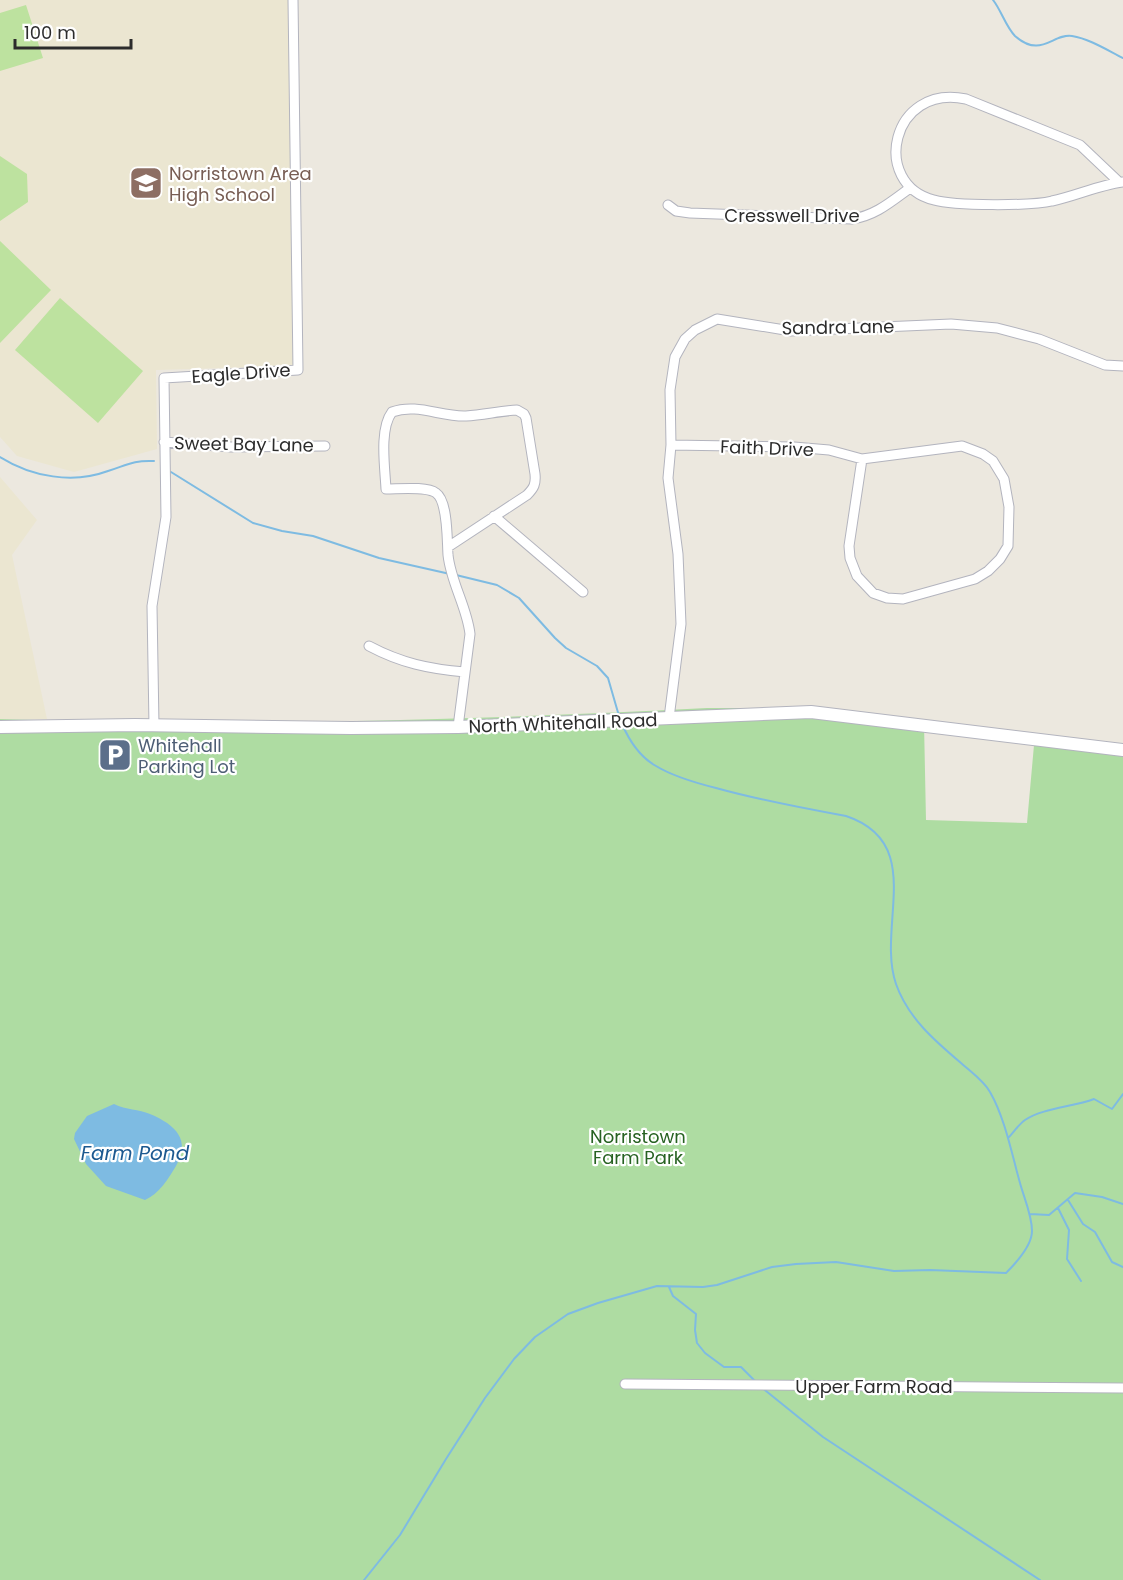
<svg xmlns="http://www.w3.org/2000/svg" width="1123" height="1580" font-family="Poppins,sans-serif">
<rect width="100%" height="100%" fill="#ece8df"/>
<path fill="#ebe6d1" d="M0,0h288l6,366 -138,4 1,79 -83,23 -57,-16 -17,-19z
M0,477l37,43 -25,35 35,164h-47z"/>
<path fill="#aedca2" d="M707,708h88l129,15 2,97 101,3 8,-89 88,17v829h-1123v-861c236,8 471,1 707,-11z"/>
<path fill="#bde29f" d="M26,5l17,53 -43,13v-58z
M0,156l27,18 1,28 -28,19z
M0,241l51,49 -51,53z
M60,298l83,73 -45,52 -83,-73z"/>
<path fill="#7ebbe2" d="M114,1104c12,6 25,5 36,10 26,11 41,26 26,52 -8,13 -17,28 -31,34l-39,-14 -20,-22 -12,-25 1,-6 12,-17z"/>
<g fill="none" stroke-linecap="round" stroke-linejoin="round">
<path stroke="#7ebbe2" stroke-width="2" d="M993,0c8,10 13,27 22,36 26,23 38,-3 57,0 18,3 35,14 51,22
M0,457c32,20 73,27 108,14 19,-6 25,-11 46,-10
M171,472l82,51 29,8 31,5 66,22 71,16
M456,575l41,10 22,13 36,40 11,10 31,18 11,12 11,38
M1009,1137c5,-5 10,-13 16,-17 18,-12 48,-13 69,-21l18,10 11,-15
M1068,1200l15,24 12,8 17,30 11,5
M1058,1208l11,22 -2,29 14,22
M1030,1214l19,1 26,-22 27,4 21,7
M669,1287l4,9 23,18 -1,16 2,13 8,10 19,14h17l14,14
M761,1387l62,50 217,143
M364,1580l36,-45 46,-76 39,-61 29,-39 21,-22 33,-23 30,-11 59,-17 46,1 14,-2 55,-18 24,-3 40,-2 58,9 36,-1 76,3c10,-10 26,-28 26,-42 0,-16 -8,-33 -12,-48 -8,-28 -15,-65 -30,-91 -6,-11 -19,-20 -29,-29 -26,-22 -53,-45 -65,-79 -20,-58 31,-141 -50,-168 -44,-8 -87,-16 -130,-28 -20,-5 -42,-11 -60,-22 -16,-9 -27,-26 -34,-42"/>
<defs>
<path id="minor" d="M1119,182l-39,-37 -114,-46c-75,-16 -96,85 -32,101 20,6 98,6 118,1 24,-5 47,-16 71,-19
M668,205l8,6 14,2 162,6c23,-3 40,-18 58,-31
M164,442l67,5 94,-1
M671,445l123,2 35,3 33,9 100,-13 21,8 10,7 11,18 5,28 -1,39 -8,13 -12,12 -13,8 -72,20 -16,-1 -14,-5 -16,-17 -7,-18 -1,-12 13,-87
M494,516l89,76
M448,547l79,-52c7,-7 9,-11 8,-21l-9,-56 -2,-4 -7,-4c-17,1 -34,5 -51,6 -25,1 -49,-13 -74,-4 -13,17 -7,56 -6,77 13,0 41,-3 50,4 12,8 11,47 12,62 3,28 19,52 22,79l-12,93
M369,646c32,17 60,23 96,26
M669,718l12,-94 -3,-70 -10,-76 3,-33 -1,-55 5,-33 10,-18 10,-9 22,-11 74,12 160,-7 46,4 42,11 66,26 18,1
M154,726l-2,-120 14,-89 -2,-139 134,-8 -5,-370
M625,1384l498,4"/>
<path id="secondary" d="M0,727l135,-2 216,3 107,-1 353,-15 312,38"/>
</defs>
<use href="#minor" stroke="#b3b4be" stroke-width="11"/>
<use href="#secondary" stroke="#b3b4be" stroke-width="14"/>
<use href="#minor" stroke="#fff" stroke-width="9"/>
<use href="#secondary" stroke="#fff" stroke-width="12"/>
</g>
<defs>
<symbol id="school-square" viewBox="-11 -11 22 22"><rect x="-9" y="-9" width="18" height="18" rx="4" fill="#8d6e63" stroke="#fff"/><path d="M0-5L7-2L0 1L-7-2ZM-4 1L0 2.5L4 1V4Q0 6-4 4Z" fill="#fff"/></symbol>
<symbol id="parking-square" viewBox="-11 -11 22 22"><rect x="-9" y="-9" width="18" height="18" rx="4" fill="#5c6f8a" stroke="#fff"/><path d="M-3.5-5.5H1a3.5 3.5 0 0 1 0 7H-1V5.5H-3.5ZM-1-3.4V-.6H.8a1.4 1.4 0 0 0 0-2.8Z" fill="#fff"/></symbol>
</defs>
<g fill-rule="evenodd">
<use href="#school-square" x="127" y="164" width="38" height="38"/>
<use href="#parking-square" x="96" y="736" width="38" height="38"/>
</g>
<g text-anchor="middle" dominant-baseline="central" stroke-width="4.5" stroke-linejoin="round" paint-order="stroke">
<g font-size="18" fill="#785e54" stroke="#fff" text-anchor="start">
<text x="169" y="173">Norristown Area<tspan x="169" dy="21">High School</tspan></text>
</g>
<g font-size="18" fill="#2c2c2c" stroke="#fff">
<text x="792" y="215">Cresswell Drive</text>
<text transform="translate(838 327) rotate(-1)">Sandra Lane</text>
<text transform="translate(241 373) rotate(-4)">Eagle Drive</text>
<text transform="translate(244 444) rotate(1)">Sweet Bay Lane</text>
<text transform="translate(767 448) rotate(2)">Faith Drive</text>
<text transform="translate(563 723) rotate(-2)">North Whitehall Road</text>
<text x="874" y="1386">Upper Farm Road</text>
</g>
<g font-size="18" fill="#4e5e75" stroke="#fff" text-anchor="start">
<text x="138" y="745">Whitehall<tspan x="138" dy="21">Parking Lot</tspan></text>
</g>
<g font-size="18" fill="#276222" stroke="#fff">
<text x="638" y="1136">Norristown<tspan x="638" dy="21">Farm Park</tspan></text>
</g>
<g font-size="20" font-style="italic" fill="#1c5990" stroke="#fff">
<text x="135" y="1153">Farm Pond</text>
</g>
</g>
<path d="M15 39v9h116v-9" fill="none" stroke="#2c2c2c" stroke-width="3"/>
<text x="24" y="39" font-size="18" fill="#2c2c2c" stroke="#ffffff" stroke-width="4.5" paint-order="stroke">100 m</text>
</svg>
